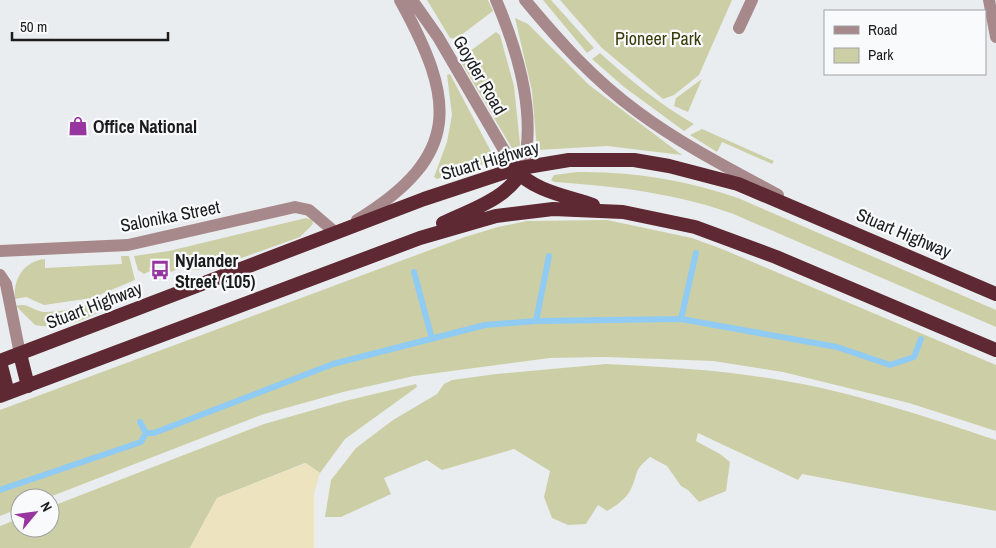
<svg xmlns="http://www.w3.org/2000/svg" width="996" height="548" font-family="'Archivo Narrow',sans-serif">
<rect width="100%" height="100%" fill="#eaedef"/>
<path fill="#cccfa6" d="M427,0h61l5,11 -37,28 -6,-1z
M543,0h8l43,48 -7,5z
M560,0h172l-33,75 -25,20 -11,4 -61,-51z
M515,18l13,6 61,61 93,70 -75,-9 -70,4 -5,-59z
M496,32l4,3 14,51 6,58 -2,10 -5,-4 -52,-88 1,-5z
M600,53c30,27 59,51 94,71l-10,7 -60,-44 -32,-28z
M450,74l45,85 -2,2 -56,18 -3,-2 13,-35 5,-27 -5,-40z
M702,79l-14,33 -14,-6 2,-8z
M702,129l72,32 -2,3 -50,-22 -5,10 -27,-17z
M577,172c56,-1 108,8 161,26l258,112v17l-265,-114c-58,-20 -116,-27 -177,-31l-3,-2 3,-5z
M306,218l6,2 1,4 -13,13 -81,29 -22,4 -17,-2 -9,4 -6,-11 -16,7 1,3 -6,3 -6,-4 -4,-14 35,-5z
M607,220l85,18 30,11 274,116v66l-87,-28 -126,-31 -70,-11 -108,-4 -55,1 -136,18 -71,16 -82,23 -214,83h-27v10l-20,8v-106l465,-173 33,-10 29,-6z
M121,256h8l6,24 -43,18 -48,7 -18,-8 -11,2c-2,-20 9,-38 30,-40v9l77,-4z
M136,285l1,2c-11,6 -19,13 -29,20 -20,13 -50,23 -73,18l-19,-19c12,-4 18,6 29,6 32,0 63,-15 91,-27z
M606,364c59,3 117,6 174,16 74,12 146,37 216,60v71l-194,-37 -4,6 -100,-47 -2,8 24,13 10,8 -4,29 -27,11 -11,-12 -7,-4 -14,-20 -17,-9c-17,14 -11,15 -19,32 -6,11 -14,16 -24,22l-9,-6 -12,19 -18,1 -16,-7 -8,-21 6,-26 -36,-22 -72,21 -15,-10 -43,18 7,16 -50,23h-16l6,-37 25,-32 37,-28 44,-26 7,-10 8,-4 44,-6z
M416,384l1,3 -72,52 -25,34 -15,-10 -88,35 -27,50h-190v-22l20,-8v10h30v-21l214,-83 81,-23z"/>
<path fill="#ede3be" d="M306,463l14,10 -6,21v54h-124l27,-50z"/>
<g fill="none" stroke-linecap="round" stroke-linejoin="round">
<path stroke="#8fcbf3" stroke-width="6" d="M414,272l18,67
M681,319l15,-66
M536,321l13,-65
M140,422l6,11h8l179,-69 152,-39 51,-4 145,-2 156,28 53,18 24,-8 7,-18
M0,490l141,-48 5,-9"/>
<path stroke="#a7898c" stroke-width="12" d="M989,0l7,37
M739,28l13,-28
M0,251l128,-6 167,-38 14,3 27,23
M0,275l6,9 14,70"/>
<path stroke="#a7898c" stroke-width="12" d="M412,0l26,37 77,132
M496,0c21,49 41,114 27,168
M525,0c34,41 69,80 113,112 43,32 92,57 140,83
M357,220c106,-65 98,-120 43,-220"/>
<path stroke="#5e2932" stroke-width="14" d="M515,169c18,22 52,27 78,36
M443,223c27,-13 67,-25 80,-55
M20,354l8,32
M0,361l424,-162 91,-30 54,-9h65l35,6 69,18 258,110
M0,362l8,31
M0,396l420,-158 76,-22 57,-7 70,3 72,15 81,30 220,93"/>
</g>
<defs>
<symbol id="shop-bare" viewBox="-9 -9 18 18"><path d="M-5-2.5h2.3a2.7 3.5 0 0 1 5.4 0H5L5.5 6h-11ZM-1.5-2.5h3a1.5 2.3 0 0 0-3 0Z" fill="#97369e" stroke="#f8fafc" stroke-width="2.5" paint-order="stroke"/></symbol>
<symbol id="bus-bare" viewBox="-9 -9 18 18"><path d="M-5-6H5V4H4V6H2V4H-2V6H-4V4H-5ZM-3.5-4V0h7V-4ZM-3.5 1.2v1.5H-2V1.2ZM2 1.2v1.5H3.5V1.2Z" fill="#97369e" stroke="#f8fafc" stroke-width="2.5" paint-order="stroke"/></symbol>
</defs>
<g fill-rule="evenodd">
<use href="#shop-bare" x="64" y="112" width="28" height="28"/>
<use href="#bus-bare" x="146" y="256" width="28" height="28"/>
</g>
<g text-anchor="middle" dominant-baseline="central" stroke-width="4.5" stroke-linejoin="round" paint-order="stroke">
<g font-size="18" fill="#3a3a08" stroke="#f8fafc">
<text x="658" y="38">Pioneer Park</text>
</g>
<g font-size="18" fill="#1c1c1d" stroke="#f8fafc">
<text transform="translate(480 75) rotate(60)">Goyder Road</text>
<text transform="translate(490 160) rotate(-16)">Stuart Highway</text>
<text transform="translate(170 216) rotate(-11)">Salonika Street</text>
<text transform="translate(904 233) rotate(23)">Stuart Highway</text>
<text transform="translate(94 305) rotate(-21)">Stuart Highway</text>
</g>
<g font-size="18" font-weight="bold" fill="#1c1c1d" stroke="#f8fafc" text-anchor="start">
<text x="93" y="126">Office National</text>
<text x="175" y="260">Nylander<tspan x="175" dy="21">Street (105)</tspan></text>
</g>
</g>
<rect x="824" y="10" width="162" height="65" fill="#f8fafc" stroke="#a0a1a3"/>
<rect x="834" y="26" width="25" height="8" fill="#a7898c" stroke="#a0a1a3"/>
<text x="868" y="35" font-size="15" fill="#1c1c1d">Road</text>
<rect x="834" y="48" width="25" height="15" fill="#cccfa6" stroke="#a0a1a3"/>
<text x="868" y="60" font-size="15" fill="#1c1c1d">Park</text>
<g transform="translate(35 513) rotate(61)"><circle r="24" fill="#f8fafc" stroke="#a0a1a3"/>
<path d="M0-4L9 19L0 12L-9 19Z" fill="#97369e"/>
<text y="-8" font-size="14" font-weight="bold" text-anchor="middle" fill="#1c1c1d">N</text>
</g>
<path d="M12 32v8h156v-8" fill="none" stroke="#1c1c1d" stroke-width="2.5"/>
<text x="20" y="32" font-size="15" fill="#1c1c1d" stroke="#f8fafc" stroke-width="4" paint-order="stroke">50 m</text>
</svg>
